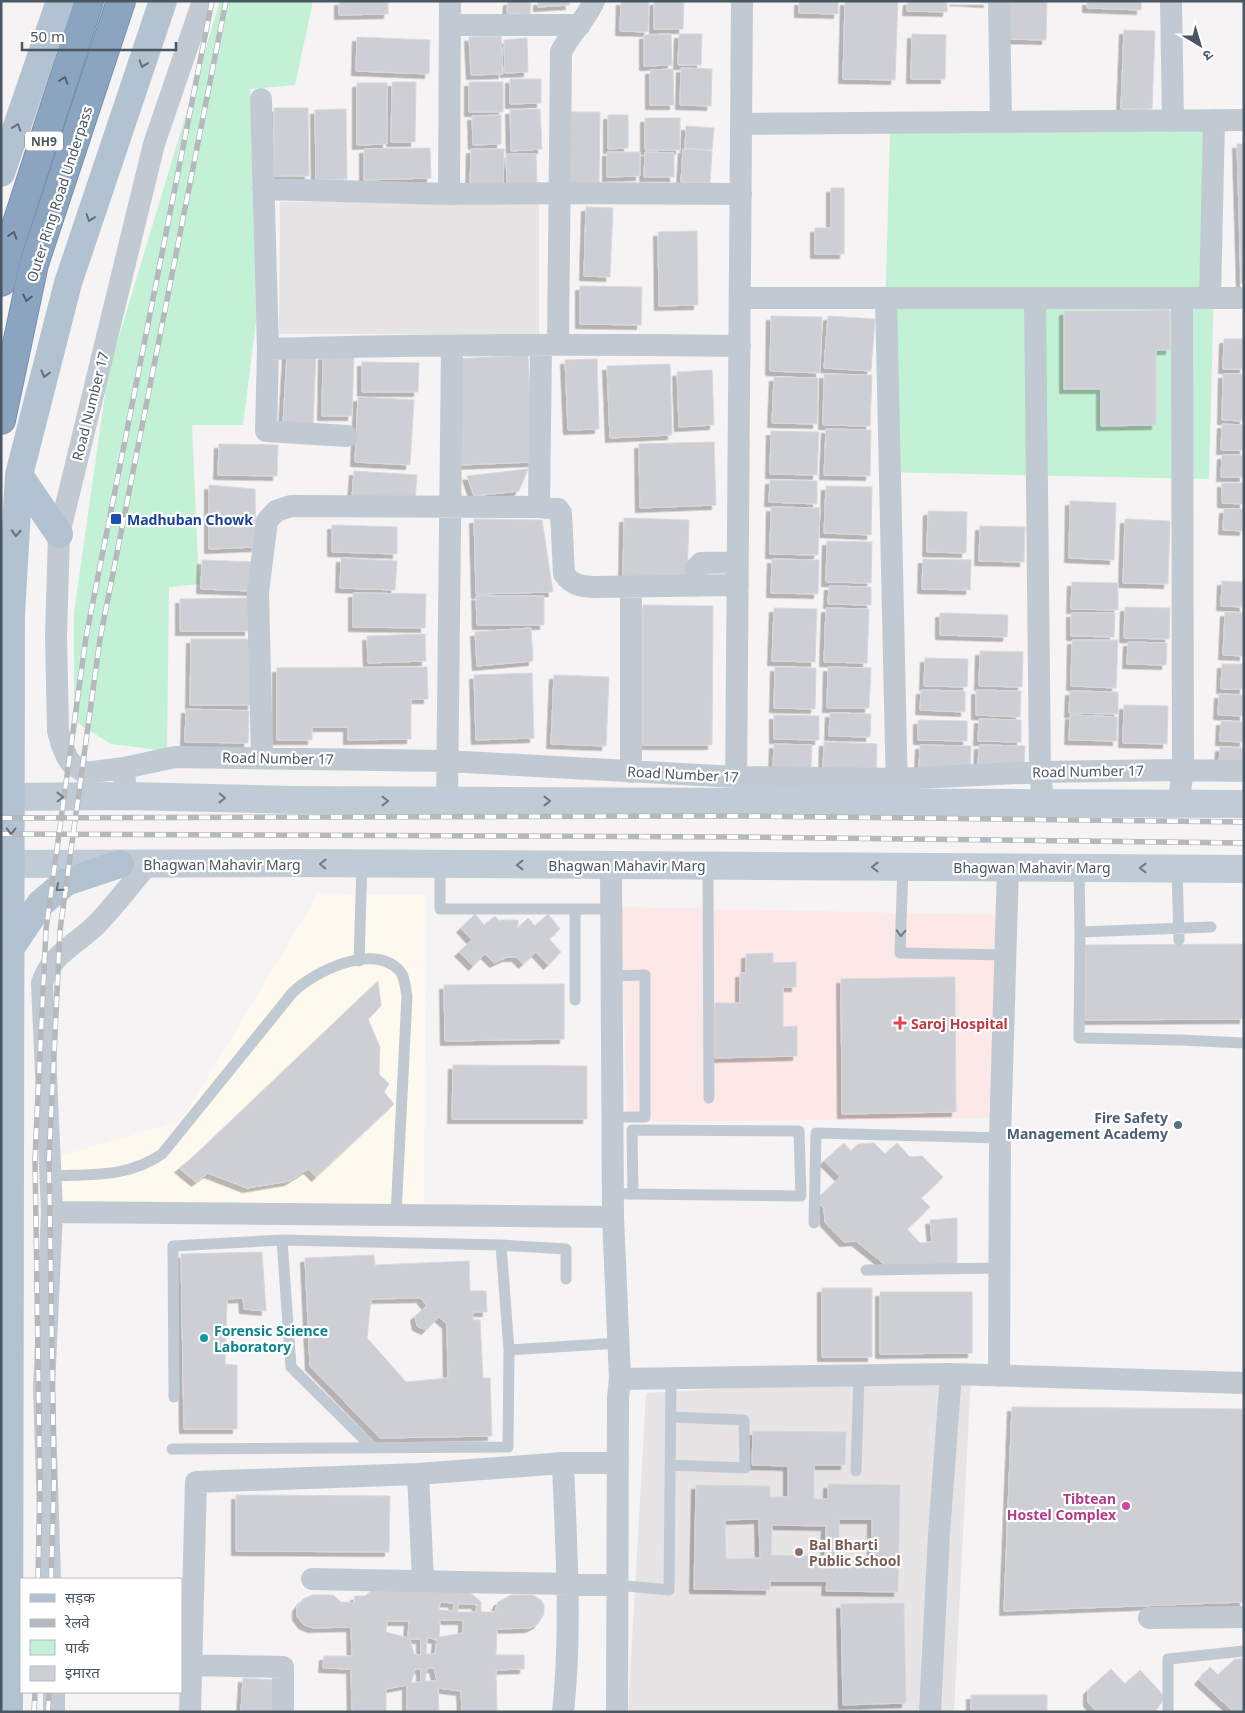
<svg xmlns="http://www.w3.org/2000/svg" width="1245" height="1713" font-family="'Noto Sans','Noto Sans Devanagari',sans-serif">
<defs>
<filter id="shadow"><feDropShadow dx="-4.5" dy="4.5" stdDeviation="0" flood-color="#0004"/></filter>
</defs>
<rect width="100%" height="100%" fill="#f5f3f3"/>
<path fill="#fdf9ef" d="M318,894l108,1 -2,315 -368,-3 4,-51 121,-35z"/>
<path fill="#e6e4e5" d="M280,202h259v132h-260z
M971,1375l-17,337h-326l18,-319z"/>
<path fill="#fce8e6" d="M620,907l379,8 -8,203 -363,4z"/>
<path fill="#c3f1d5" d="M220,1h92v5l-17,79 -45,4 6,232 -13,104h-51l7,159 -30,3 -2,164 -56,-7 -35,-22 -2,-19v-90l34,-240z
M890,130h328l-9,349 -328,-7z"/>
<path fill="#cdcfd5" stroke="#d7d9de" fill-rule="evenodd" filter="url(#shadow)" d="M339,1h49v13l-49,1z
M508,1h23l-1,14 -23,-2z
M538,1h31l1,4 -32,2z
M621,1h28l-1,31 -28,-1z
M654,1h30l-1,28h-29z
M799,1h39v13l-39,-1z
M845,1h53l-3,79 -52,-1z
M908,1h39v11l-40,-1z
M954,1h34v2z
M1005,1h42l-1,39 -42,-1z
M1087,1h54v9l-54,-2z
M1124,30l31,1 -3,78h-31z
M671,34l1,31 -28,1v-31z
M679,34h23l-1,31h-23z
M912,34l34,1 -1,44h-34z
M501,36l2,38 -32,1 -2,-38z
M357,37l73,3 -1,34 -73,-3z
M527,38l1,34 -23,1 -1,-33z
M681,68l31,1 -1,37 -31,-1z
M673,69l1,36h-24v-35z
M510,79h31v24l-31,1z
M392,82h24l-1,60h-24z
M469,82h34v30h-34z
M357,83h30v61l-30,1z
M274,108h34l1,68h-35z
M346,109l1,70 -31,1 -1,-70z
M540,109l2,40 -31,2 -1,-41z
M571,112h29l-1,75h-29z
M501,115v29l-28,1 -1,-29z
M608,115h20v33l-20,1z
M645,118h35v32h-35z
M686,126l28,2 -2,22 -27,-2z
M1237,144h7v139h-3z
M430,148l1,30 -67,2v-31z
M471,149h33l-1,40 -33,-1z
M683,149l29,2 -2,32 -29,-1z
M607,152h33v24l-33,1z
M645,152l29,1v24h-30z
M506,154h30l1,29 -30,1z
M831,188h13v66h-29v-26h16z
M586,207l27,1 -3,69 -26,-1z
M697,231l1,74 -39,1 -1,-74z
M580,286l62,1 -1,38 -61,-1z
M1170,310v40h-14v75l-55,1v-37h-37v-78z
M771,316l51,1 -2,56 -50,-2z
M828,316l47,3 -4,52 -47,-3z
M1224,339h20v30h-21z
M287,354l29,1 -3,71 -30,-2z
M323,355l31,1 -2,60h-30z
M528,355l5,107 -73,3 -5,-106z
M597,359l2,70 -31,1 -3,-70z
M362,362l57,1 -1,29h-56z
M670,364l2,71 -62,3 -3,-72z
M712,370l2,55 -35,2 -2,-55z
M824,374l48,1 -2,51 -47,-1z
M1223,374h21v47l-22,-1z
M774,377l44,1 -1,46 -45,-1z
M358,397l56,3 -4,65 -55,-3z
M1222,424l22,1v25h-23z
M826,429l45,1 -1,46 -46,-1z
M771,431l48,1 -2,43 -47,-1z
M714,442l2,63 -76,3 -1,-64z
M219,444l59,1 -1,31 -59,-1z
M1222,455h22v22h-23z
M528,469l-9,22 -45,5 -7,-20z
M354,471l63,4 -2,26 -63,-4z
M770,480l47,1v23l-48,-2z
M1222,483h22v21l-22,-1z
M209,485l46,4 1,58 -47,2z
M826,486l46,1 -1,48 -47,-2z
M1070,501l46,2 -2,57 -45,-2z
M771,507l49,1 -2,47 -48,-1z
M1224,509h20v22l-21,-1z
M928,511l39,1 -1,41 -39,-1z
M624,518l65,2 -2,59 -64,-1z
M474,519l68,1 11,72 -77,2z
M1125,519l45,2 -2,63 -45,-1z
M332,525l65,2v27l-65,-2z
M980,526l45,1 -1,35 -45,-1z
M827,541l45,1 -1,41 -45,-1z
M341,558l56,3 -2,29 -55,-2z
M772,559l47,1 -1,34 -47,-1z
M923,559l48,1 -1,30 -48,-1z
M202,560l52,2 -2,29 -51,-2z
M1222,581l22,1v25l-23,-1z
M1072,582l46,1v27l-47,-1z
M829,586l42,1v18l-43,-1z
M353,593l73,1 -1,34 -72,-1z
M476,596h68v29h-67z
M249,598v33h-69v-32z
M643,605l70,1 -1,139h-69z
M1125,607l45,1 -1,31 -45,-1z
M774,608l43,1 -2,53 -43,-1z
M826,608l43,1 -2,54 -43,-1z
M1225,612l19,1v43l-21,-1z
M940,613l68,2 -1,22 -67,-2z
M1071,613h44l-1,24 -43,-1z
M531,628l2,33 -56,5 -2,-34z
M425,634l1,27 -58,2 -1,-27z
M191,639h62l-1,66h-62z
M1072,640h46l-2,48 -45,-2z
M1128,642l39,1 -1,22 -39,-1z
M980,651l43,1 -1,35 -43,-1z
M925,658l43,1 -1,28 -43,-1z
M1222,664h22v25h-23z
M427,667l1,32h-17v40l-63,1v-13h-36v13h-35v-72z
M775,667l41,1 -1,41 -41,-1z
M828,667l43,1 -2,40h-42z
M532,673l2,65 -58,2 -2,-65z
M554,675l55,2 -3,69 -55,-2z
M921,690l44,1v21l-45,-2z
M976,690l45,1 -1,26 -44,-2z
M1070,691l48,1v22l-49,-1z
M1219,694l25,1v21l-26,-1z
M1124,705l44,1 -1,38 -44,-1z
M186,709l63,2 -1,32 -63,-1z
M830,713l41,1 -1,23 -41,-1z
M774,715l45,1v24l-45,-1z
M1070,715l47,2v24l-48,-1z
M979,719l42,1v22l-43,-1z
M918,720l49,1v20l-49,-1z
M1221,721l23,1v20l-24,-1z
M824,742l53,2 -1,28 -53,-1z
M774,744l38,1 -1,24 -38,-1z
M920,745l51,1 -1,25 -51,-1z
M979,745l46,1 -1,24 -46,-1z
M1220,747l24,1v19h-25z
M475,914l9,11 11,-9 6,7 -1,-3h18v8l10,-10 7,8 13,-12 12,15 -11,10 12,13 -13,13 -12,-13 -13,12 -7,-7h-9l-13,6 -9,-9 -12,12 -14,-14 13,-12 -11,-12z
M1244,944v75l-159,1v-75z
M773,953v10l23,-1v25h-13v40l14,-1v30l-82,2v-55h25v-30h6v-19z
M955,977l1,135 -114,2 -1,-135z
M378,981l3,25 -13,13 12,28 -1,27 10,10 -5,8 10,12 -78,73 -8,-8 -19,12 -42,7 -39,-15 -12,9 -17,-14 13,-10z
M564,984v55l-119,2 -1,-56z
M453,1065l134,1v53h-135z
M844,1143l7,8 7,-7 16,-1 11,11 12,-11 13,14 12,-1 21,21 -22,21 9,9 -23,22 13,14 12,-1 -2,-22 27,-2v47l-69,2 -32,-26 -12,1 -19,-20 -1,-13 -8,-9 24,-23 -16,-16z
M262,1252l4,59 -22,-2 -1,-11 -16,1 -2,65 12,1v64h-53l-3,-175z
M374,1255l1,10 94,-4 1,30h16l1,21h-14v8h7l3,58h7l2,58 -112,2 -70,-72 -5,-108zM421,1298l6,8 -12,10 2,10 9,4 13,-13 8,7 1,54 -42,4 -39,-44 4,-39z
M822,1288h50v69h-50z
M880,1292h92v61l-92,1z
M1012,1407l232,2v193l-240,9z
M753,1431l93,1 -1,33h-31v34h14v-15l72,1 -2,107 -72,-1 1,-10h-57v9l-76,-1 2,-104 74,1v11h18v-31l-36,-1zM759,1519l1,39 -34,1 -1,-39zM839,1519h33v40h-33zM772,1525l54,1 -1,30 -54,-1z
M236,1495l154,1 -1,56 -153,-1z
M372,1590l96,1 13,11v10h14l3,-10 13,-7h22l8,5 3,5v9l-6,10 -8,4 -33,1 -1,26h28v14l-28,1 1,42h-35l-1,-21 -23,-3 1,24h-32v-27l-21,4v23h-34l-1,-43 -28,-1 1,-12h28l-1,-29 -38,1 -6,-2 -4,-2 -6,-8v-9l6,-8 9,-4h21l8,7 13,1 1,-7h10zM440,1602l14,1 -1,8 -14,-1zM458,1604h19l-1,8h-19zM440,1620h23v13l-24,4zM387,1621h22l-1,17 -22,-6zM427,1638l10,1 -2,15h-9zM410,1639h11v16l-7,-1zM427,1668h7l3,13h-12zM415,1669h6v13l-10,1z
M904,1603l2,100 -63,2 -2,-101z
M1235,1659h9v53h-10l-35,-32 11,-13 8,8z
M1111,1669l14,15 15,-14 25,27 -10,15h-58l-9,-10v-12z
M243,1678l31,2 -2,32h-31z
M971,1695h76v17h-76z"/>
<g fill="none" stroke-linecap="round" stroke-linejoin="round">
<defs>
<path id="highway" d="M1,282l6,-28 82,-253
M1,420l33,-156 87,-263"/>
</defs>
<use href="#highway" stroke="#7690ad" stroke-width="30"/>
<path stroke="#c1cad2" stroke-width="11" d="M440,864v45h171
M708,866l1,232
M903,867l-3,86 105,2
M1079,867l1,65 -1,106 101,2 64,3
M1177,868l2,72
M575,909v91
M1080,932l131,-5
M359,961l3,-97
M611,976l34,-1v142h-33
M50,1176c41,-2 77,2 112,-22l131,-162c22,-21 80,-49 106,-22 6,6 6,17 8,26l-11,219
M613,1193l16,1 172,2 -2,-65 -167,-1 1,64
M814,1223l2,-90 184,5
M501,1245l65,4v30
M866,1270l133,-2
M174,1397l-1,-151 109,-6
M373,1448l-82,-81 -9,-127 219,5 8,105
M172,1449l336,-2 1,-97 109,-7
M670,1465l75,3 -1,-48 -73,-3
M856,1471l3,-95
M617,1585l52,5 2,-212
M1168,1712v-53l76,-8"/>
<path stroke="#c1cad2" stroke-width="22" d="M999,1l2,121
M1171,1l2,120
M450,25h130
M261,99l7,250 -2,82 81,5
M742,124l502,-4
M263,189l186,5 110,-1 182,1
M449,194l1,-193
M741,298h503
M886,298l11,496
M1035,298l5,474 3,31
M1210,298l4,-178
M558,345l3,-293c9,-19 25,-32 33,-51
M268,349c157,-5 315,-5 472,-3
M539,507l2,-162
M697,586l-1,-18 5,-5 37,-1
M262,758l-4,-166 9,-71 9,-10 15,-5 248,1 19,2 3,4 3,61c9,12 17,12 30,13l144,-2
M124,768l51,-11 272,4 289,16 161,2 143,-7 135,-2 69,1
M631,772v-185
M125,783l-1,-15 -39,5 -14,-10 -4,-6 -5,-12 -4,-14 -2,-95 3,-102 95,-390 49,-143
M736,793l6,-792
M447,801l5,-455
M1178,805l5,-35 -1,-472
M611,865l2,352 7,162 -2,18 -1,315
M52,1212l561,5
M999,1376l1,-238 8,-271
M620,1379l331,-5 293,9
M563,1463h55
M418,1474l145,-11c3,83 9,166 0,249
M50,1579l-6,-192 8,-175 -10,-229c9,-29 35,-39 55,-59 18,-19 34,-40 51,-60
M312,1579l305,6
M1149,1618l95,-1
M191,1665l92,2v45
M54,1692v20
M190,1712l6,-230 222,-8 5,107
M930,1712l9,-178 12,-160"/>
<path stroke="#c1cbd6" stroke-width="28" d="M1,797l126,-1 167,4 950,4
M1,864l296,-1 947,6"/>
<path stroke="#b3c2d1" stroke-width="28" d="M1,173l59,-172
M19,475l40,59
M10,949l30,-45 26,-22 54,-18
M9,1712l2,-1097 8,-140 49,-192 95,-282"/>
<use href="#highway" stroke="#8ba5c1" stroke-width="28"/>
<defs>
<path id="rail" d="M1,818l737,-2 506,6
M1,834l737,3 506,6
M38,1579l2,-96 -5,-324 11,-230 40,-292 126,-636
M51,1579l3,-96 -5,-324 11,-229 40,-291 126,-638
M34,1712l1,-20
M48,1712l1,-20"/>
</defs>
<use href="#rail" stroke="#b5b8bd" stroke-width="5.5"/>
<use href="#rail" stroke="#fff" stroke-width="4" stroke-dasharray="11" stroke-linecap="butt"/>
</g>
<defs><path id="oneway-chevron" d="M-2-3.5L2.5 0L-2 3.5" fill="none" stroke-width="1.6" stroke-linecap="round" stroke-linejoin="round" transform="scale(1.25)"/></defs>
<g stroke="#64717d">
<use href="#oneway-chevron" transform="translate(143 64) rotate(109)"/>
<use href="#oneway-chevron" transform="translate(17 127) rotate(-71)"/>
<use href="#oneway-chevron" transform="translate(90 218) rotate(109)"/>
<use href="#oneway-chevron" transform="translate(45 374) rotate(104)"/>
<use href="#oneway-chevron" transform="translate(16 533) rotate(93)"/>
<use href="#oneway-chevron" transform="translate(11 831) rotate(91)"/>
<use href="#oneway-chevron" transform="translate(59 888) rotate(140)"/>
</g>
<g stroke="#505e6b">
<use href="#oneway-chevron" transform="translate(64 80) rotate(-72)"/>
<use href="#oneway-chevron" transform="translate(13 235) rotate(-72)"/>
<use href="#oneway-chevron" transform="translate(27 298) rotate(102)"/>
</g>
<g stroke="#6e7984">
<use href="#oneway-chevron" transform="translate(60 797) rotate(-1)"/>
<use href="#oneway-chevron" transform="translate(222 798) rotate(1)"/>
<use href="#oneway-chevron" transform="translate(385 801)"/>
<use href="#oneway-chevron" transform="translate(547 801)"/>
<use href="#oneway-chevron" transform="translate(323 864) rotate(-179)"/>
<use href="#oneway-chevron" transform="translate(520 865) rotate(-180)"/>
<use href="#oneway-chevron" transform="translate(875 867) rotate(-180)"/>
<use href="#oneway-chevron" transform="translate(1143 868) rotate(-180)"/>
</g>
<use stroke="#6e7983" href="#oneway-chevron" transform="translate(901 933) rotate(92)"/>
<rect fill="#1a4fb4" stroke="#fff" stroke-width="2" x="110" y="513" width="12" height="12" rx="2.5"/>
<path fill="#e0444e" stroke="#fff" stroke-width="2" d="M897.5 1015.5h5v5h5v5h-5v5h-5v-5h-5v-5h5z"/>
<circle fill="#5c6f8a" stroke="#fff" stroke-width="2" cx="1178" cy="1125" r="5"/>
<circle fill="#0f9aa8" stroke="#fff" stroke-width="2" cx="204" cy="1338" r="5"/>
<circle fill="#d1479c" stroke="#fff" stroke-width="2" cx="1126" cy="1506" r="5"/>
<circle fill="#8d6e63" stroke="#fff" stroke-width="2" cx="799" cy="1552" r="5"/>
<g text-anchor="middle" dominant-baseline="central" stroke-width="4.5" stroke-linejoin="round" paint-order="stroke">
<rect fill="#fff" stroke="#808990" stroke-width="1" x="25" y="131.5" width="38" height="19" rx="4"/>
<g font-size="12" font-weight="bold" fill="#4a5661">
<text x="44" y="141">NH9</text>
</g>
<g font-size="14" fill="#4a5661" stroke="#fff">
<text transform="translate(59 194) rotate(-72)">Outer Ring Road Underpass</text>
<text transform="translate(90 406) rotate(-76)">Road Number 17</text>
<text transform="translate(278 758) rotate(1)">Road Number 17</text>
<text transform="translate(1088 771) rotate(-1)">Road Number 17</text>
<text transform="translate(683 774) rotate(3)">Road Number 17</text>
<text x="222" y="864">Bhagwan Mahavir Marg</text>
<text x="627" y="865">Bhagwan Mahavir Marg</text>
<text x="1032" y="867">Bhagwan Mahavir Marg</text>
</g>
<g font-size="14" font-weight="bold" fill="#164399" stroke="#fff" text-anchor="start">
<text x="127" y="519">Madhuban Chowk</text>
</g>
<g font-size="14" font-weight="bold" fill="#be3a42" stroke="#fff" text-anchor="start">
<text x="911" y="1023">Saroj Hospital</text>
</g>
<g font-size="14" font-weight="bold" fill="#4e5e75" stroke="#fff" text-anchor="end">
<text x="1168" y="1117">Fire Safety<tspan x="1168" dy="16">Management Academy</tspan></text>
</g>
<g font-size="14" font-weight="bold" fill="#0d838f" stroke="#fff" text-anchor="start">
<text x="214" y="1330">Forensic Science<tspan x="214" dy="16">Laboratory</tspan></text>
</g>
<g font-size="14" font-weight="bold" fill="#b23c85" stroke="#fff" text-anchor="end">
<text x="1116" y="1498">Tibtean<tspan x="1116" dy="16">Hostel Complex</tspan></text>
</g>
<g font-size="14" font-weight="bold" fill="#785e54" stroke="#fff" text-anchor="start">
<text x="809" y="1544">Bal Bharti<tspan x="809" dy="16">Public School</tspan></text>
</g>
</g>
<rect width="1245" height="1713" fill="none" stroke="#4a5661" stroke-width="5"/>
<rect x="20" y="1578" width="162" height="115" fill="#ffffff" stroke="#b7bbc0"/>
<rect x="30" y="1594" width="25" height="8" fill="#b3c2d1" stroke="#b7bbc0"/>
<text x="65" y="1603" font-size="15" fill="#4a5661">सड़क</text>
<rect x="30" y="1619" width="25" height="8" fill="#b5b8bd" stroke="#b7bbc0"/>
<text x="65" y="1628" font-size="15" fill="#4a5661">रेलवे</text>
<rect x="30" y="1640" width="25" height="15" fill="#c3f1d5" stroke="#b7bbc0"/>
<text x="65" y="1653" font-size="15" fill="#4a5661">पार्क</text>
<rect x="30" y="1666" width="25" height="15" fill="#cdcfd5" stroke="#b7bbc0"/>
<text x="65" y="1678" font-size="15" fill="#4a5661">इमारत</text>
<g transform="translate(1200 45) rotate(142)" stroke="#ffffff" stroke-width="4" paint-order="stroke">
<path d="M0-4L9 19L0 12L-9 19Z" fill="#4a5661"/>
<text y="-8" font-size="14" font-weight="bold" text-anchor="middle" fill="#4a5661">उ</text>
</g>
<path d="M22 42v8h154v-8" fill="none" stroke="#4a5661" stroke-width="2.5"/>
<text x="30" y="42" font-size="15" fill="#4a5661" stroke="#ffffff" stroke-width="4" paint-order="stroke">50 m</text>
</svg>
